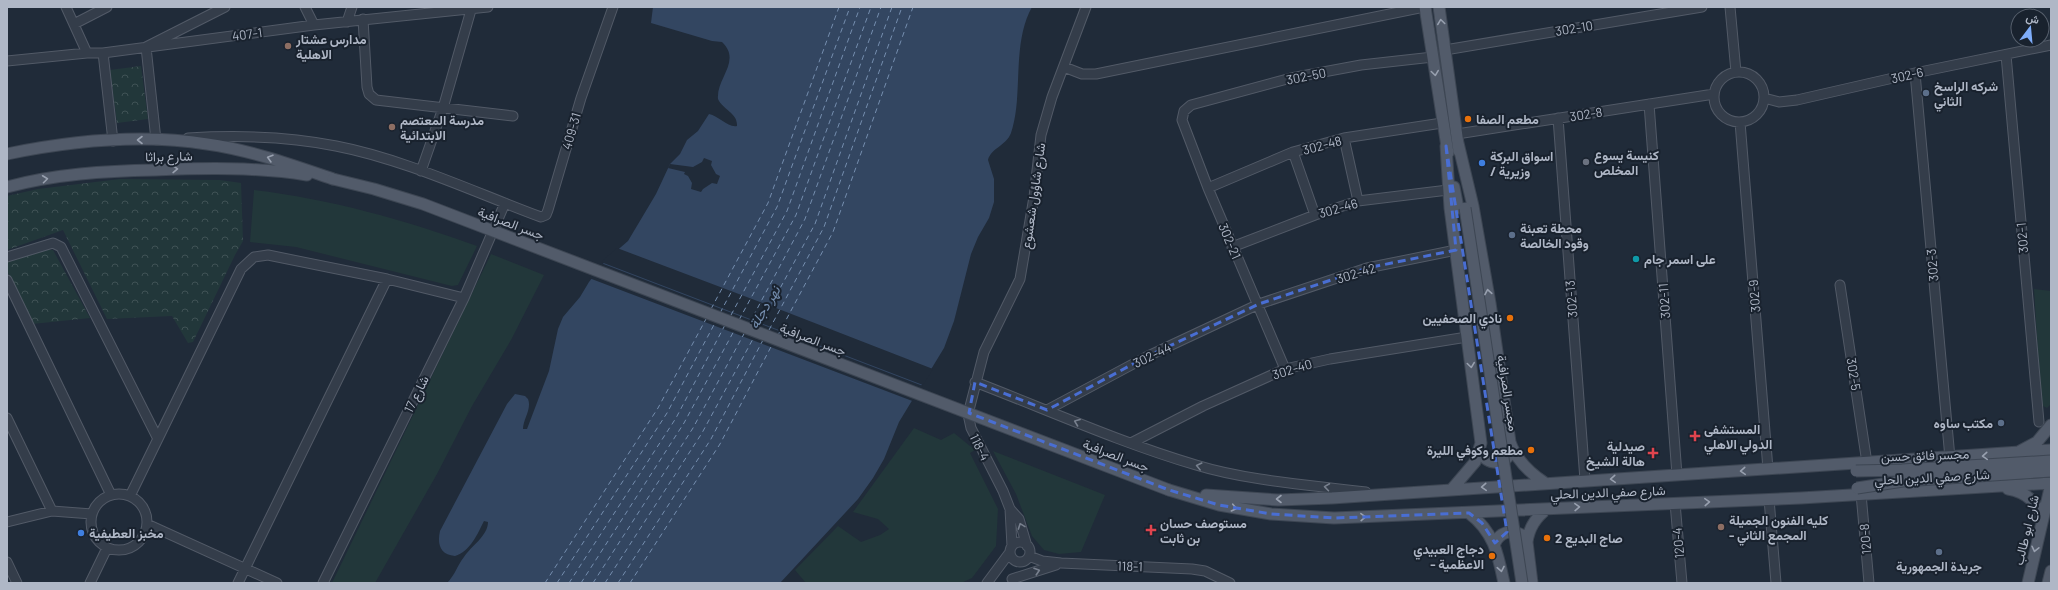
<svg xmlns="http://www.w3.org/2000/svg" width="2058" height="590" font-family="Barlow,Vazirmatn,sans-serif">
<defs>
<pattern id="park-crowns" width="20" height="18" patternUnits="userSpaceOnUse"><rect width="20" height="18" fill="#22373a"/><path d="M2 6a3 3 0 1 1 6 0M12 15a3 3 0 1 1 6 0" fill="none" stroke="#405255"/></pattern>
</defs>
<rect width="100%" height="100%" fill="#202b39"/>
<path fill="#22373a" d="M254,190c76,9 151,30 223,56l-19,39 -6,1 -156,-39 -46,-5z
M491,254l53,21 -33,65 -39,66 -35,68 -62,109h-43z
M2034,289l17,2v113l-4,4 -4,-2 -2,-5z
M914,428l27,12 13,-7 21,17 -5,3 28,56 -2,37 -24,32 -11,5h-155l-11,-13 43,-44 23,16 19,-7 9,-6 -11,-10 -25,-7z
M993,451l112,44 -24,57 -22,2 -15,-4 -12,-14 -16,-42z"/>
<path fill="url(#park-crowns)" d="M141,66l7,53 -31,4 -7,-53z
M120,179l100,1 21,3 2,58 -8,14 -42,87 -5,1 -16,-27 -65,3 -44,-89 -56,20v-54l31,-7z
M45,250h8l37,68 -58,6 -25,-53v-10z"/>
<path fill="#334661" d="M653,7h379c-21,38 -8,87 -21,126 -5,13 -20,15 -23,27l6,19v23l-5,16 -11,19 -7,17 -17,67 -10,27 -45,74 -15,37 -11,19 -15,21 -78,84h-333c8,-8 10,-17 17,-26 7,-11 24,-21 24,-35l-4,-1c-6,12 -14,31 -29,35 -15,-1 -18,-12 -15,-25l67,-127 8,-10 10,2 3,3c4,10 -5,20 -5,30h4l22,-58 9,-42 5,-12 17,-20 9,-15 17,-22 22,-19 28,-47 14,-30 10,-10 7,-14 11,-9 11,-17c10,2 19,14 28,12 1,-13 -14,-16 -19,-27 -2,-21 24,-38 4,-57l-10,-1 -61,-18z"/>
<path fill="#202b39" d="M704,158l8,3 -1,4 5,9 4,2 -3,8 -5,-1 -9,6 -2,3 -10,-3 1,-6 -4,-7 -4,-2 1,-2 -17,-4 2,-4 23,3 9,-5z
M617,248l159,60 157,61 -10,16 -322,-123z
M601,263l322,123 -8,16 -326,-124z"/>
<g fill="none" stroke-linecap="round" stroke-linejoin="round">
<path stroke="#758eaf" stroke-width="1" stroke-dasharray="5 4" stroke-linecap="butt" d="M711,309l57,-106 71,-196
M720,313l57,-106 73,-200
M731,315l56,-104 73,-204
M739,320l57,-105 75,-208
M749,324l56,-105 76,-212
M759,327l56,-103 77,-217
M769,330l55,-103 78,-220
M778,335l55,-103 80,-225
M545,583l113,-175 48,-89
M557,583l110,-170 49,-92
M569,583l107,-165 49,-93
M581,583l103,-160 51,-94
M593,583l100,-155 52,-96
M605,583l97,-150 52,-96
M618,583l93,-144 52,-99
M630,583l90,-139 53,-101"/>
<defs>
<path id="minor" d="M66,7l21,46
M305,7l9,18
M1730,7l6,65
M363,19l4,68 2,7 7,6 137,16
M347,22l5,-15
M74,24l33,-17
M1445,50l257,-43
M103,53l10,88
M2006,55l33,367
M7,61l80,-8h16l211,-28 174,-18
M1064,67l18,7h14l328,-67
M1714 97a25 25 0 1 1 50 0a25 25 0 1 1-50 0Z
M1915,73l35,385
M1764,98l15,4 18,-2 118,-27 136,-28
M1649,104l28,371
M1558,118l27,362
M1740,122l28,347
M1457,134l257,-40
M188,138c50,-3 99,-2 148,8 68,13 140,47 205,71l5,-2 2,-5 33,-112 32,-91
M1344,138l14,63
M161,140h-5l-10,-93 79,-40
M1293,152l22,63
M421,171l22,-63 28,-98
M1208,188l85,-36 51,-14 98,-15
M1232,247l83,-32 43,-14 90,-11
M7,257l46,-14 8,4 97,192
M7,280l104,215
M1840,285l27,178
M1285,369l-77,-181 -26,-68 2,-9 7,-6 100,-27 70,-13 72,-8
M975,382c73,28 146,61 221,83 52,16 116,20 170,27
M1047,410l101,-54 111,-52 108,-36 89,-18
M7,418l45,93
M1131,443l72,-37 82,-37 45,-10 137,-22
M1861,494l8,89
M91 522a28 28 0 1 1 56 0a28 28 0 1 1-56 0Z
M130,496l111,-227 13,-12 14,-2 119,24 77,19
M1769,499l7,84
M1675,503l7,80
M1010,509l9,10 8,27
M7,522l45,-11 40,3
M147,524l130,59
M1010 552a10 10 0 1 1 20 0a10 10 0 1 1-20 0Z
M1012,546l-2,-37 -7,-18 -32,-63 -3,-14 16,-62 36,-73 14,-82 7,-62 11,-38 34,-90
M1029,556l13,5 19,2 131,6 13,2 25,12
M7,562l10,21
M1012,579l44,-14
M90,583l17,-35
M238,583l149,-304
M323,583l141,-285 41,-95
M987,583l23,-31"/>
<path id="major" d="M1425,7l23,146
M1439,7l20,144
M1458,143l15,63 17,97 20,139c6,18 20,31 35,41
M1446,146l4,62 31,235 -6,19 -23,27
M7,154c63,-13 136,-20 200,-10 43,6 85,21 126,35
M7,187c48,-13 98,-16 148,-17 50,-2 102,-3 152,5
M1454,187l4,21
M1480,450c5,14 21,17 30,4
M2020,451l17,-9 14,-17
M2008,489c18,3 32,14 33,33
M1169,490l50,15 52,9 63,4 467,-20 250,-15
M1206,495l72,5 54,-2 719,-48
M1469,513c25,19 29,41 35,70
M1495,543c5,-11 16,-14 27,-8
M1532,583l-5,-41c2,-15 9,-25 20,-33
M2028,583l23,-99
M2048,583l3,-12"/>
</defs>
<use href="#minor" stroke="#525a67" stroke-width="11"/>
<use href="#major" stroke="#3d4653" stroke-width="13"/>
<use href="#minor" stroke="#343d4a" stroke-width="9"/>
<use href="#major" stroke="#525b6a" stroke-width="11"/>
<defs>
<path id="major-bridge" d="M333,179l41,10 49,15 746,286
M1465,208l57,375
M1856,471l46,-1 149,-9
M1857,488l46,-7 148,-10"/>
</defs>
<use href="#major-bridge" stroke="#3d4653" stroke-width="13" stroke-linecap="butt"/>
<use href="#major-bridge" stroke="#525b6a" stroke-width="11"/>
</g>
<defs><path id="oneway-chevron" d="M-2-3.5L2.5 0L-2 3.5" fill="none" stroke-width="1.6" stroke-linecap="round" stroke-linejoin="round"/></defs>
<g stroke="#98a0af">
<use href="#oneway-chevron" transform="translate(1441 22) rotate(-98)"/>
<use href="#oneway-chevron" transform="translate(1435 73) rotate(82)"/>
<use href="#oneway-chevron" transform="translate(140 140) rotate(180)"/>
<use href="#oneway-chevron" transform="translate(270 158) rotate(-164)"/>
<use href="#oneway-chevron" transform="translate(175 169) rotate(-1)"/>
<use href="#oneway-chevron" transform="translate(45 179) rotate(-7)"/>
<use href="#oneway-chevron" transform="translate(1488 292) rotate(-100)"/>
<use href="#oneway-chevron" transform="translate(1471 365) rotate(82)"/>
<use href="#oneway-chevron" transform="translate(1985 456) rotate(176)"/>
<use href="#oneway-chevron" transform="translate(1743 471) rotate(176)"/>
<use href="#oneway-chevron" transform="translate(1613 479) rotate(176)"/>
<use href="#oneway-chevron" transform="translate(1484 487) rotate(176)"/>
<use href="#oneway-chevron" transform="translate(1279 499) rotate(180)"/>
<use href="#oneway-chevron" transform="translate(1707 502) rotate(-3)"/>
<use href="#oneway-chevron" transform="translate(1577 507) rotate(-2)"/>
<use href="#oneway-chevron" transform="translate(1234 508) rotate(12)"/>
<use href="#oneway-chevron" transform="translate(1363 517) rotate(-2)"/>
<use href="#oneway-chevron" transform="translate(2035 549) rotate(103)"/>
<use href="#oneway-chevron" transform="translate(1501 569) rotate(79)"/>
</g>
<g stroke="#78808e">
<use href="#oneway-chevron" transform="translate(1077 422) rotate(-159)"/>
<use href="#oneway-chevron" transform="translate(1199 466) rotate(-166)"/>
<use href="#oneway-chevron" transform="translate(1327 487) rotate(-172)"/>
<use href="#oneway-chevron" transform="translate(1021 526) rotate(-110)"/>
<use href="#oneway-chevron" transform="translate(1037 571) rotate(-18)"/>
</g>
<path fill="none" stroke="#496ed3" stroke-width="3" stroke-dasharray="8 5" stroke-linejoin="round" d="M1446,146l61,386 -12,11 -13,-20 -13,-10 -135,5 -63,-4 -52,-9 -50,-15 -200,-77 6,-31 72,28 101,-54 111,-52 108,-36 89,-18z"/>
<g fill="#8d6e63" stroke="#19222e" stroke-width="1.5">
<circle cx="288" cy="46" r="4"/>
<circle cx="392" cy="127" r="4"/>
<circle cx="1721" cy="527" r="4"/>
</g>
<g fill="#5c6f8a" stroke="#19222e" stroke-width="1.5">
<circle cx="1926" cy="93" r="4"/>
<circle cx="1512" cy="235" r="4"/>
<circle cx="2001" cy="423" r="4"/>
<circle cx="1939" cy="552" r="4"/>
</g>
<g fill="#e8710a" stroke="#19222e" stroke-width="1.5">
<circle cx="1468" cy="119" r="4"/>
<circle cx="1510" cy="318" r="4"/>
<circle cx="1531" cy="450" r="4"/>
<circle cx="1547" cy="538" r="4"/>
<circle cx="1492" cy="556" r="4"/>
</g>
<circle fill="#6b7280" stroke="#19222e" stroke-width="1.5" cx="1586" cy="162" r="4"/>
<g fill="#3f7fe0" stroke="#19222e" stroke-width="1.5">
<circle cx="1482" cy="163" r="4"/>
<circle cx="81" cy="533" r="4"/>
</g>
<circle fill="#0f9aa8" stroke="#19222e" stroke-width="1.5" cx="1636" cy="259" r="4"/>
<g fill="#e0444e" stroke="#19222e" stroke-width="1.5">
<path d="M1693 430h4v4h4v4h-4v4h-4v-4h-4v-4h4z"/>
<path d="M1651 447h4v4h4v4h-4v4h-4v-4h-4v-4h4z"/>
<path d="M1149 524h4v4h4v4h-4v4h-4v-4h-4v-4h4z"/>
</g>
<g text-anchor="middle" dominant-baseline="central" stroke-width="4" stroke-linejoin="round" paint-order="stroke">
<g font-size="13" fill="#afb7c6" stroke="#19222e">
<text transform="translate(1574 28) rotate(-9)">302-10</text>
<text transform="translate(247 34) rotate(-8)">407-1</text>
<text transform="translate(1907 75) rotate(-13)">302-6</text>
<text transform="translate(1306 76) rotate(-11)">302-50</text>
<text transform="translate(1586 114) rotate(-9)">302-8</text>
<text transform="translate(571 131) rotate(-74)">409-31</text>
<text transform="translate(1322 145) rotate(-15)">302-48</text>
<text transform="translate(169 156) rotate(-1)">شارع براثا</text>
<text transform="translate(1033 196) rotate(-82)">شارع شاؤول شعشوع</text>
<text transform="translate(1338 208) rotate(-16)">302-46</text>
<text transform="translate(511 223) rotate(21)">جسر الصرافية</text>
<text transform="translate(2022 238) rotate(-95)">302-1</text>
<text transform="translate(1230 241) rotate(67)">302-21</text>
<text transform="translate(1932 265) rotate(-95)">302-3</text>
<text transform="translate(1356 273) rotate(-17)">302-42</text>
<text transform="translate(1754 296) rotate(-95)">302-9</text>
<text transform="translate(1571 299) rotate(-95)">302-13</text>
<text transform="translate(1664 301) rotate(-94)">302-11</text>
<text transform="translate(813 339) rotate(21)">جسر الصرافية</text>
<text transform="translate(1152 355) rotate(-26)">302-44</text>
<text transform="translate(1292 369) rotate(-17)">302-40</text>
<text transform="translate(1854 374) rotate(81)">302-5</text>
<text transform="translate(1508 393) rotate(81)">مجسر الصرافية</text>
<text transform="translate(416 394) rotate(-64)">شارع 17</text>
<text transform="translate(980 447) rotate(64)">118-4</text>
<text transform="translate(1116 455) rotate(21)">جسر الصرافية</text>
<text transform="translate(1925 455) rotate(-2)">مجسر فائق حسن</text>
<text transform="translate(1932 477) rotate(-3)">شارع صفي الدين الحلي</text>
<text transform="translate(1608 492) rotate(-2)">شارع صفي الدين الحلي</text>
<text transform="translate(2026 530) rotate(-77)">شارع ابو طالب</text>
<text transform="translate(1865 539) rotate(-95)">120-8</text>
<text transform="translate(1678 543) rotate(-95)">120-4</text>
<text transform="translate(1130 566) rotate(2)">118-1</text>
</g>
<g font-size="13" font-weight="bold" fill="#afb7c6" stroke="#19222e" text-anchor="start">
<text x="296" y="39">مدارس عشتار<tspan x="296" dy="15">الاهلية</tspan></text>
<text x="1934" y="86">شركه الراسخ<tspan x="1934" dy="15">الثاني</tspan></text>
<text x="1476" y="119">مطعم الصفا</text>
<text x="400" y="120">مدرسة المعتصم<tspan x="400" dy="15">الابتدائية</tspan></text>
<text x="1594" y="155">كنيسة يسوع<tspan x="1594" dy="15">المخلص</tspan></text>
<text x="1490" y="156">اسواق البركة<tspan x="1490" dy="15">/ وزيرية</tspan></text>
<text x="1520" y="228">محطة تعبئة<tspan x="1520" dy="15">وقود الخالصة</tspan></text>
<text x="1644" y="259">علی اسمر جام</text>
<text x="1502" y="318" text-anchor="end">نادي الصحفيين</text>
<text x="1993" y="423" text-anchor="end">مكتب ساوه</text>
<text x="1704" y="429">المستشفى<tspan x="1704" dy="15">الدولي الاهلي</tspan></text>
<text x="1645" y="446" text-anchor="end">صيدلية<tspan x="1645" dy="15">هالة الشيخ</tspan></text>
<text x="1523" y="450" text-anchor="end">مطعم وكوفي الليرة</text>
<text x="1729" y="520">كليه الفنون الجميلة<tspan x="1729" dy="15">- المجمع الثاني</tspan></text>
<text x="1160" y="523">مستوصف حسان<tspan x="1160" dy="15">بن ثابت</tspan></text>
<text x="89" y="533">مخبز العطيفية</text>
<text x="1555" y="538">صاج البديع 2</text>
<text x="1484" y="549" text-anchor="end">دجاج العبيدي<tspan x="1484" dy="15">- الاعظمية</tspan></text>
<text x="1939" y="566" text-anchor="middle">جريدة الجمهورية</text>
</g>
<g font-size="14" font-style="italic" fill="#758eaf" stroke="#19222e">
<text transform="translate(764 307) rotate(-59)">نهر دجلة</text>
</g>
</g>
<rect width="2058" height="590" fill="none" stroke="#afb7c6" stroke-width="16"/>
<g transform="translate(2030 28) rotate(16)"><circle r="19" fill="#19222e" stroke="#555e6b"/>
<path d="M0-3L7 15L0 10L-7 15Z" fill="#7fadfa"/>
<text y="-6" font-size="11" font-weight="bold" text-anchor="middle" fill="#afb7c6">ش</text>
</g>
</svg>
